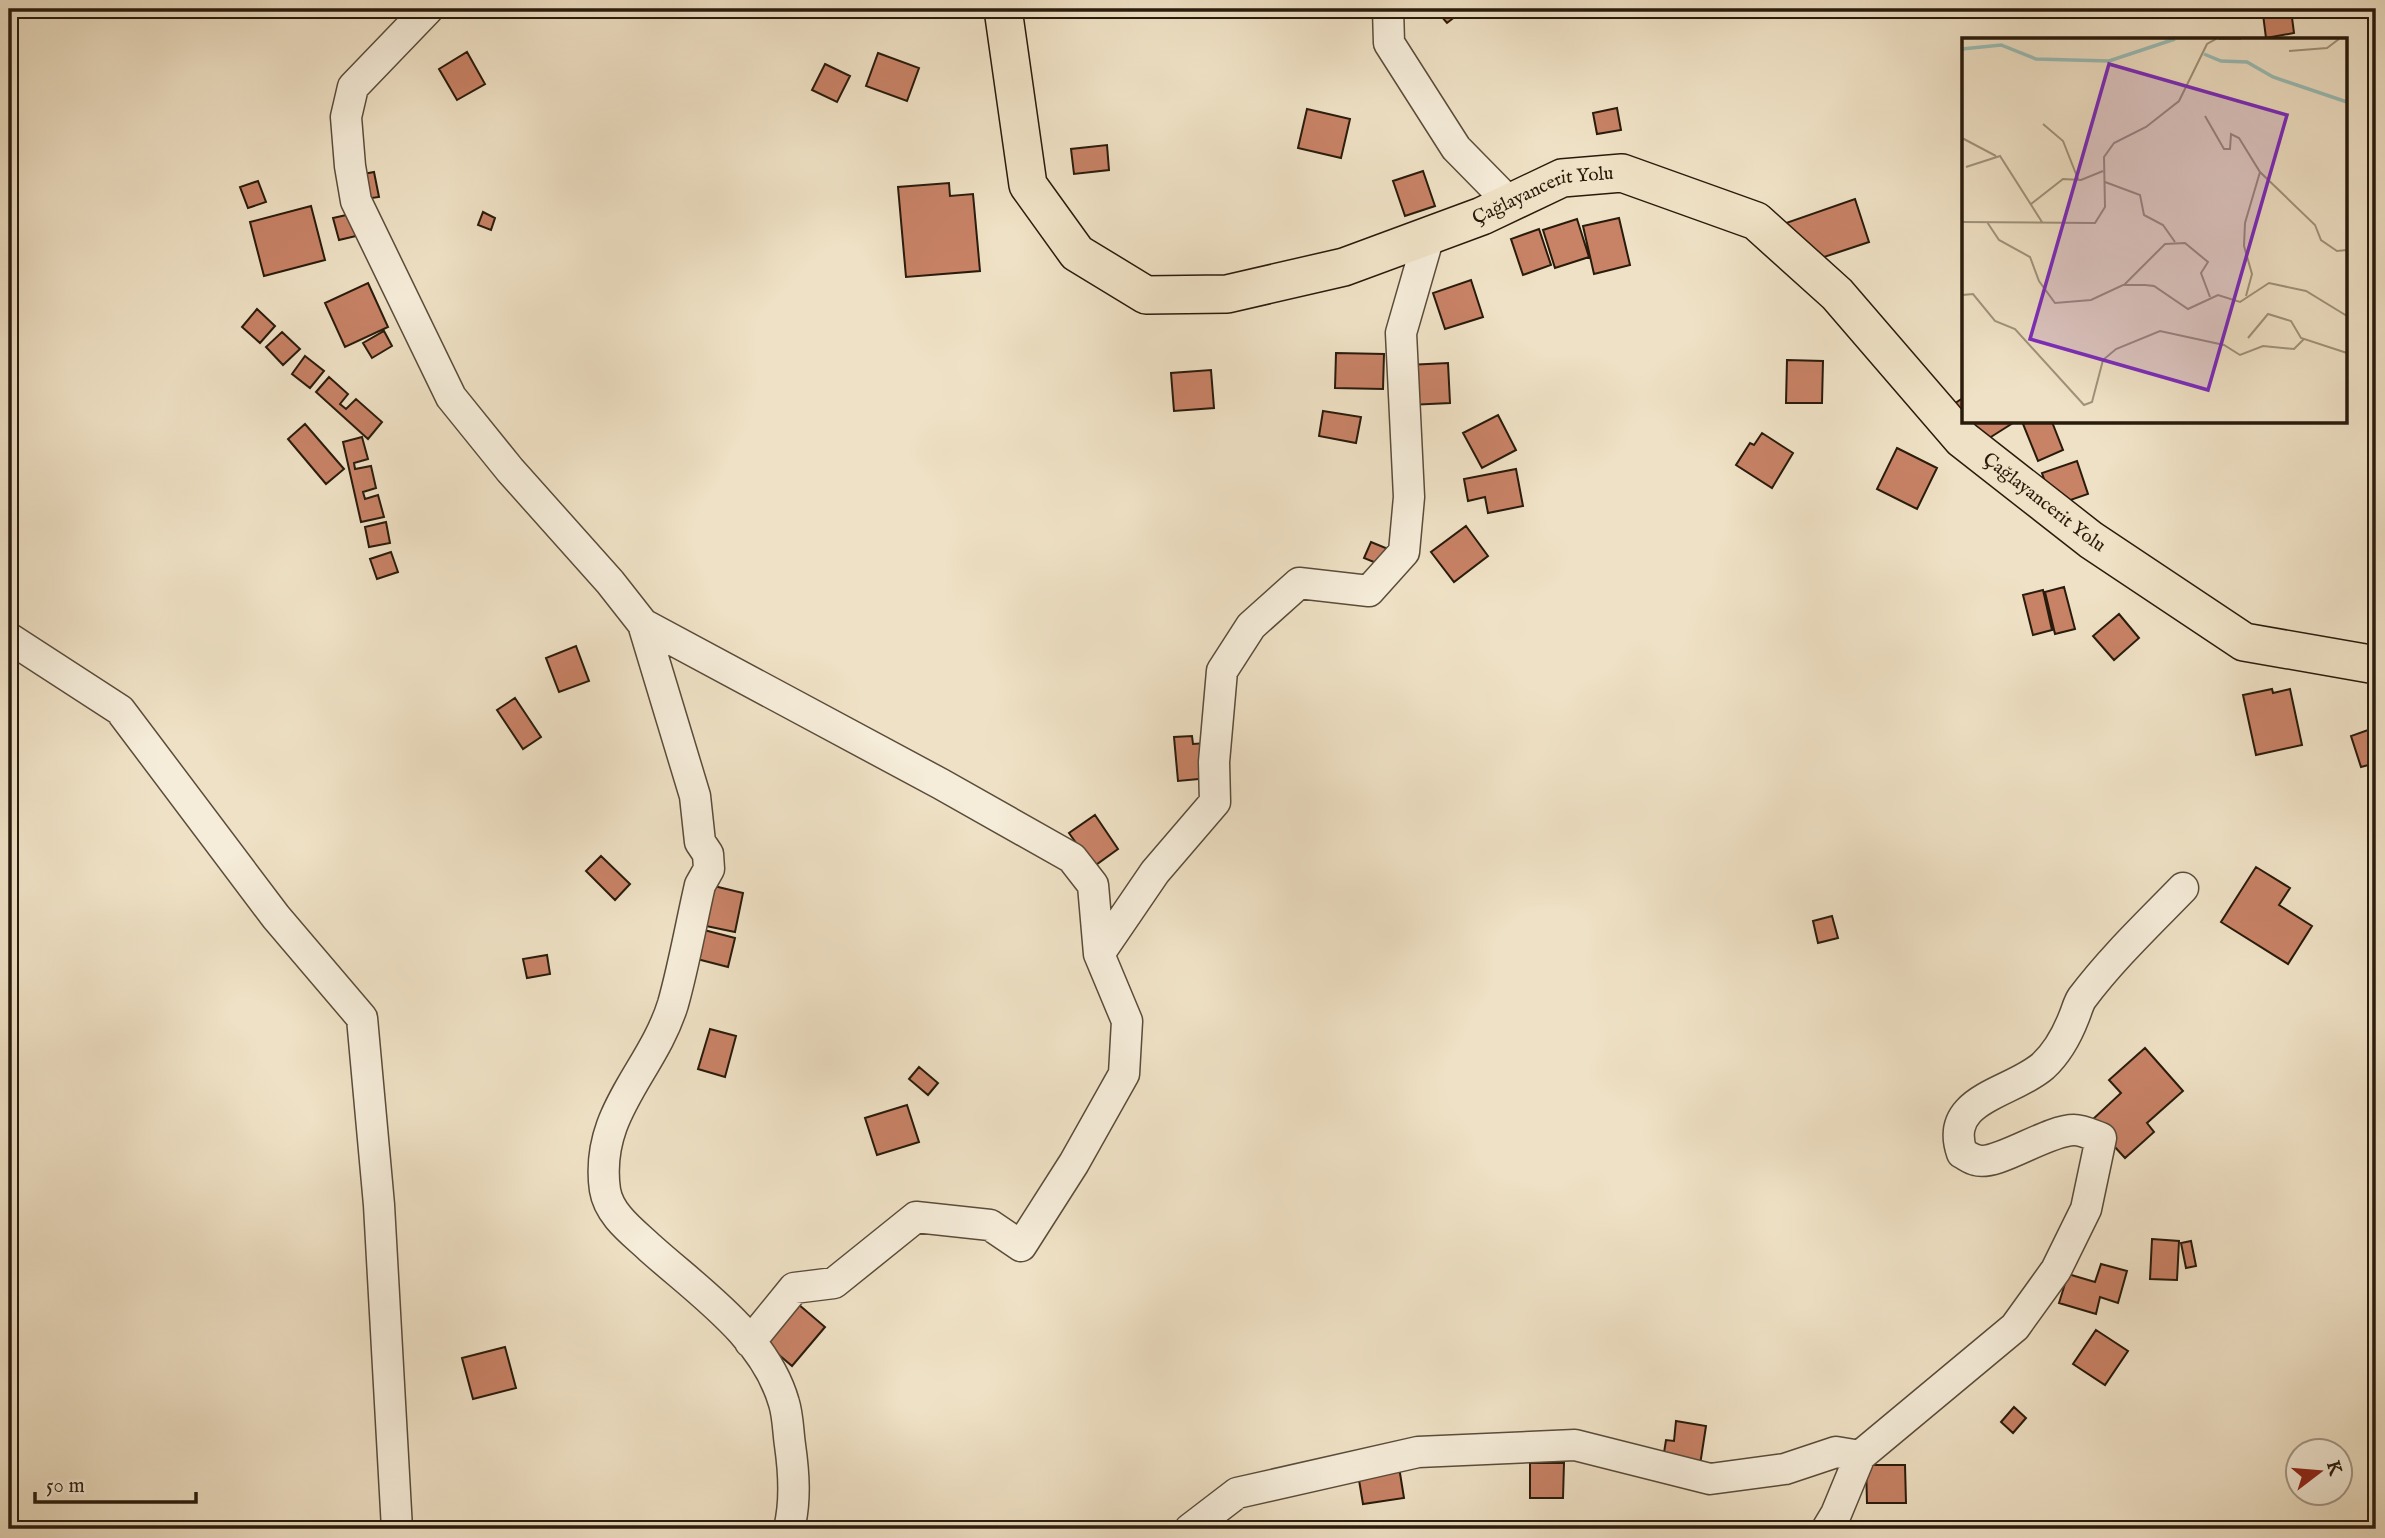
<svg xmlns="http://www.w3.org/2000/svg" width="2385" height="1538" font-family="'IM FELL English',serif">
<rect width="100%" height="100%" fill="#efe1c5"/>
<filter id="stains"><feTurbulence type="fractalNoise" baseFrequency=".00286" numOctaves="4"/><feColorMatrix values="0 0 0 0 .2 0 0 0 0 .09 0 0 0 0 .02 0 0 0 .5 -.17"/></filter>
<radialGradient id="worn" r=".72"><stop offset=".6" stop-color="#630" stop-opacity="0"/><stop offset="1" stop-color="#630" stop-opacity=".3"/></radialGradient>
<path fill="#c88266" stroke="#291b0c" stroke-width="2" d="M1435,9h30l-18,14z
M2291,10l3,23 -28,5 -3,-24z
M467,52l18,32 -28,16 -18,-31z
M878,53l41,15 -12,33 -41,-15z
M825,64l25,12 -13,26 -25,-12z
M1617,108l4,22 -24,4 -4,-21z
M1307,109l43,10 -9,39 -43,-10z
M1107,145l2,25 -35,4 -3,-25z
M1423,171l12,35 -30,10 -12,-35z
M374,172l5,25 -21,3 -5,-24z
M258,181l8,21 -18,6 -8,-21z
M949,183l1,13 23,-2 7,77 -74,6 -8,-90z
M1855,199l14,43 -57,19 -18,-14 -8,-24z
M311,206l14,54 -61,16 -14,-54z
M483,212l12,6 -4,12 -13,-5z
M351,214l5,22 -17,4 -6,-22z
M1619,218l11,47 -36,9 -11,-48z
M1577,219l12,38 -34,11 -12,-38z
M1539,229l12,36 -28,10 -12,-36z
M1471,280l12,37 -38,12 -12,-36z
M368,283l20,44 -43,20 -20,-44z
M257,309l18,17 -15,17 -18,-16z
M384,331l8,15 -20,12 -9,-15z
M282,332l18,17 -17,16 -17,-18z
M1336,353l48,1 -1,35 -48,-1z
M305,356l19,15 -14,17 -18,-14z
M1787,360l36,1 -1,42h-36z
M1448,363l2,40 -41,2 -2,-40z
M1211,370l3,38 -40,3 -3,-38z
M329,377l19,17 -8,10 6,5 10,-10 26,23 -14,17 -52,-47z
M1963,398v24l50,1 -38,24 -26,-40z
M1323,411l38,6 -5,26 -37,-7z
M1498,415l18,35 -34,18 -19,-35z
M2027,422h25l11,28 -25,11 -15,-37z
M305,424l39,45 -18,15 -38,-45z
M1762,433l31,20 -21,35 -36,-23 14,-22 4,2z
M362,437l6,22 -14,4 1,6 16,-3 5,22 -13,4 2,7 13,-4 6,22 -23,5 -18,-80z
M1897,448l40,20 -20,41 -40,-20z
M2077,461l11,33 -35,12 -11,-33z
M1516,469l7,37 -35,7 -3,-16 -17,4 -4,-22z
M386,522l4,21 -21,4 -4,-20z
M1466,526l22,30 -34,26 -23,-30z
M1371,542l22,9 -7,16 -22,-9z
M391,552l7,20 -21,7 -7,-20z
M2064,587l11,42 -20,5 -10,-42z
M2043,590l9,40 -19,5 -10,-40z
M2119,614l20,24 -25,22 -21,-24z
M576,646l13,35 -30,11 -13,-34z
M2272,689l1,4 17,-4 12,56 -46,10 -13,-60z
M515,698l26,39 -18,12 -26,-39z
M2368,730l5,16 3,-1v18l-15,4 -10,-31z
M1192,736l1,8 13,-1 3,35 -31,3 -4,-44z
M1095,815l23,34 -25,18 -24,-34z
M601,856l29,28 -15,16 -29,-29z
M2256,867l34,21 -11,17 33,21 -24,38 -67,-42z
M714,886l29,7 -8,39 -29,-6z
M1832,916l6,22 -20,5 -5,-22z
M704,930l31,8 -7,29 -31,-8z
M547,955l3,19 -23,4 -4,-19z
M710,1029l26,7 -11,41 -27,-8z
M2145,1048l38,43 -36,32 7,9 -29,26 -34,-37 30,-28 -12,-13z
M919,1067l19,16 -10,12 -19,-16z
M907,1105l12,37 -42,13 -12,-37z
M2152,1239l27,2 -2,39 -27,-1z
M2191,1241l5,25 -10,2 -5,-25z
M2101,1264l26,7 -9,32 -18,-6 -4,17 -37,-11 9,-29 27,8z
M798,1304l27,23 -33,39 -27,-23z
M2096,1330l32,21 -23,34 -32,-21z
M505,1347l11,41 -43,11 -11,-41z
M2014,1407l12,11 -13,15 -12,-11z
M1676,1421l30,5 -6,39 -37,-6 3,-19 8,1z
M1530,1463h34l-1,35h-33z
M1866,1465h39l1,38h-39z
M1399,1467l5,31 -41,6 -5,-30z"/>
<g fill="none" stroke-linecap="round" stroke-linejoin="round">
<defs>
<path id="minor" d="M428,9l-75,78 -7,30 4,49 6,35 95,196 59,73 100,112 33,42 52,172 5,46 8,12 1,15 -9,16c-9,39 -16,80 -27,119 -21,68 -79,109 -68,186 4,25 28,42 45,58 49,44 115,88 134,155 4,13 4,28 6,42 4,28 6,56 -1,84
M1388,9l1,34 67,105 54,55
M643,624l298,160 131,74 21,27 6,69 28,67 -3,53 -50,89 -53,83 -31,-21 -74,-8 -82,66 -40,5 -44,54
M9,638l111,72 156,207 86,101 17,187 18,324
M1099,954l56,-82 60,-70 -1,-40 8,-91 29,-45 48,-43 70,8 35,-39 5,-55 -8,-164 28,-97
M1190,1529l47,-36 181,-41 157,-7 135,34 75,-10 51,-17 24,4
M1827,1529l9,-15 24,-58 155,-129 41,-57 30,-61 15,-71c-8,-3 -19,-8 -27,-8 -27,0 -78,37 -98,30 -5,-1 -10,-5 -14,-7 -19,-55 49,-59 81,-87 14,-13 24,-31 31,-49 3,-7 4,-13 8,-19 30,-40 67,-75 101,-110"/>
<g id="major">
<path id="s1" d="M1003,9l25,176 49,68 69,42 81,-1 117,-27 138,-51 80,-38 60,-5 134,48 81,73 125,145 129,101 153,102 132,23"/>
</g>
</defs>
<use href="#minor" stroke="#5a4c3a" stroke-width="33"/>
<use href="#major" stroke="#291b0c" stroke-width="40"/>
<use href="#minor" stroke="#f5ecd9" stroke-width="30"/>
<use href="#major" stroke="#efe1c5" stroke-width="37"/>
</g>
<g text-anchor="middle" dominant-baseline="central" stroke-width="5" stroke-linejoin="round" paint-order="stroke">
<g font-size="19" fill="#291b0c" stroke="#f5ecd9">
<text stroke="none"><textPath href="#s1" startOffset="756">Çağlayancerit Yolu</textPath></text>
<text stroke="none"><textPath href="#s1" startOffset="1386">Çağlayancerit Yolu</textPath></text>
</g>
</g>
<g transform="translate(1962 38)">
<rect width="385" height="385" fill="#efe1c5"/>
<path fill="none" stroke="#9abdb7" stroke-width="3.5" d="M0,11l39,-4 35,14 73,2 66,-22M242,16l17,7 26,1 26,15 74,25"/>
<path fill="none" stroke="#a0927b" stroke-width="2" d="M257,1h22M327,13l38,-3 12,-9M243,78l19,33h6l1,-15 8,4 21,34 55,53 6,15 16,11 10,-1M81,86l20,17 15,38M0,100l34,18M4,129l34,-11 42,66M143,144l35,13 4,20 19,10 12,17M69,166l32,-25 18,1 22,-9M0,184l133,1 10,-16 -1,-50 10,-14 32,-16 33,-26 28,-57 9,-5M25,184l12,18 31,17 9,24 16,22 36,-3 32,-15h22l9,1 34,23 30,-14 22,7 29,-19 37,8 41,25M162,247l41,-41 20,-1 23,19 -7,11 9,24M0,257l11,-1 22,27 20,8 69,76 8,-3 11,-42 13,-11 44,-18 64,14 16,10 23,-9 31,3 10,-10M284,258l6,-22 -8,-28 1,-23 15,-51M286,300l20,-24 23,7 10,17 46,15"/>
<path fill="#7b2cbf" fill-opacity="0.15" stroke="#7b2cbf" stroke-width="3.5" d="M147,26l178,51 -79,275 -178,-51z"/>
<rect width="385" height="385" fill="none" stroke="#291b0c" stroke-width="3.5"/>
</g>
<rect width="2385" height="1538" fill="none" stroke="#efe1c5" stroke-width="35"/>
<rect x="10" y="10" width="2364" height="1517" fill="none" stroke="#291b0c" stroke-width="3.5"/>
<rect x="18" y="18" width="2350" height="1503" fill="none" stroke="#291b0c" stroke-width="2"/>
<g transform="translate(2319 1472) rotate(74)"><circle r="33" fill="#f5ecd9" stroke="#a39887" stroke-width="2"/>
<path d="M0-5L12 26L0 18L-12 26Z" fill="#8f2418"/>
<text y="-10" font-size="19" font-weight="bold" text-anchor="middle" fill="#291b0c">K</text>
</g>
<path d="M35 1492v10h161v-10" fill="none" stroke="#291b0c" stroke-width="3.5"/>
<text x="46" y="1492" font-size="21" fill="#291b0c" stroke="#f5ecd9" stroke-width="5" paint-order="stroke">50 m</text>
<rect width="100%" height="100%" filter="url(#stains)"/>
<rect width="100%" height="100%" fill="url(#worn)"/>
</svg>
